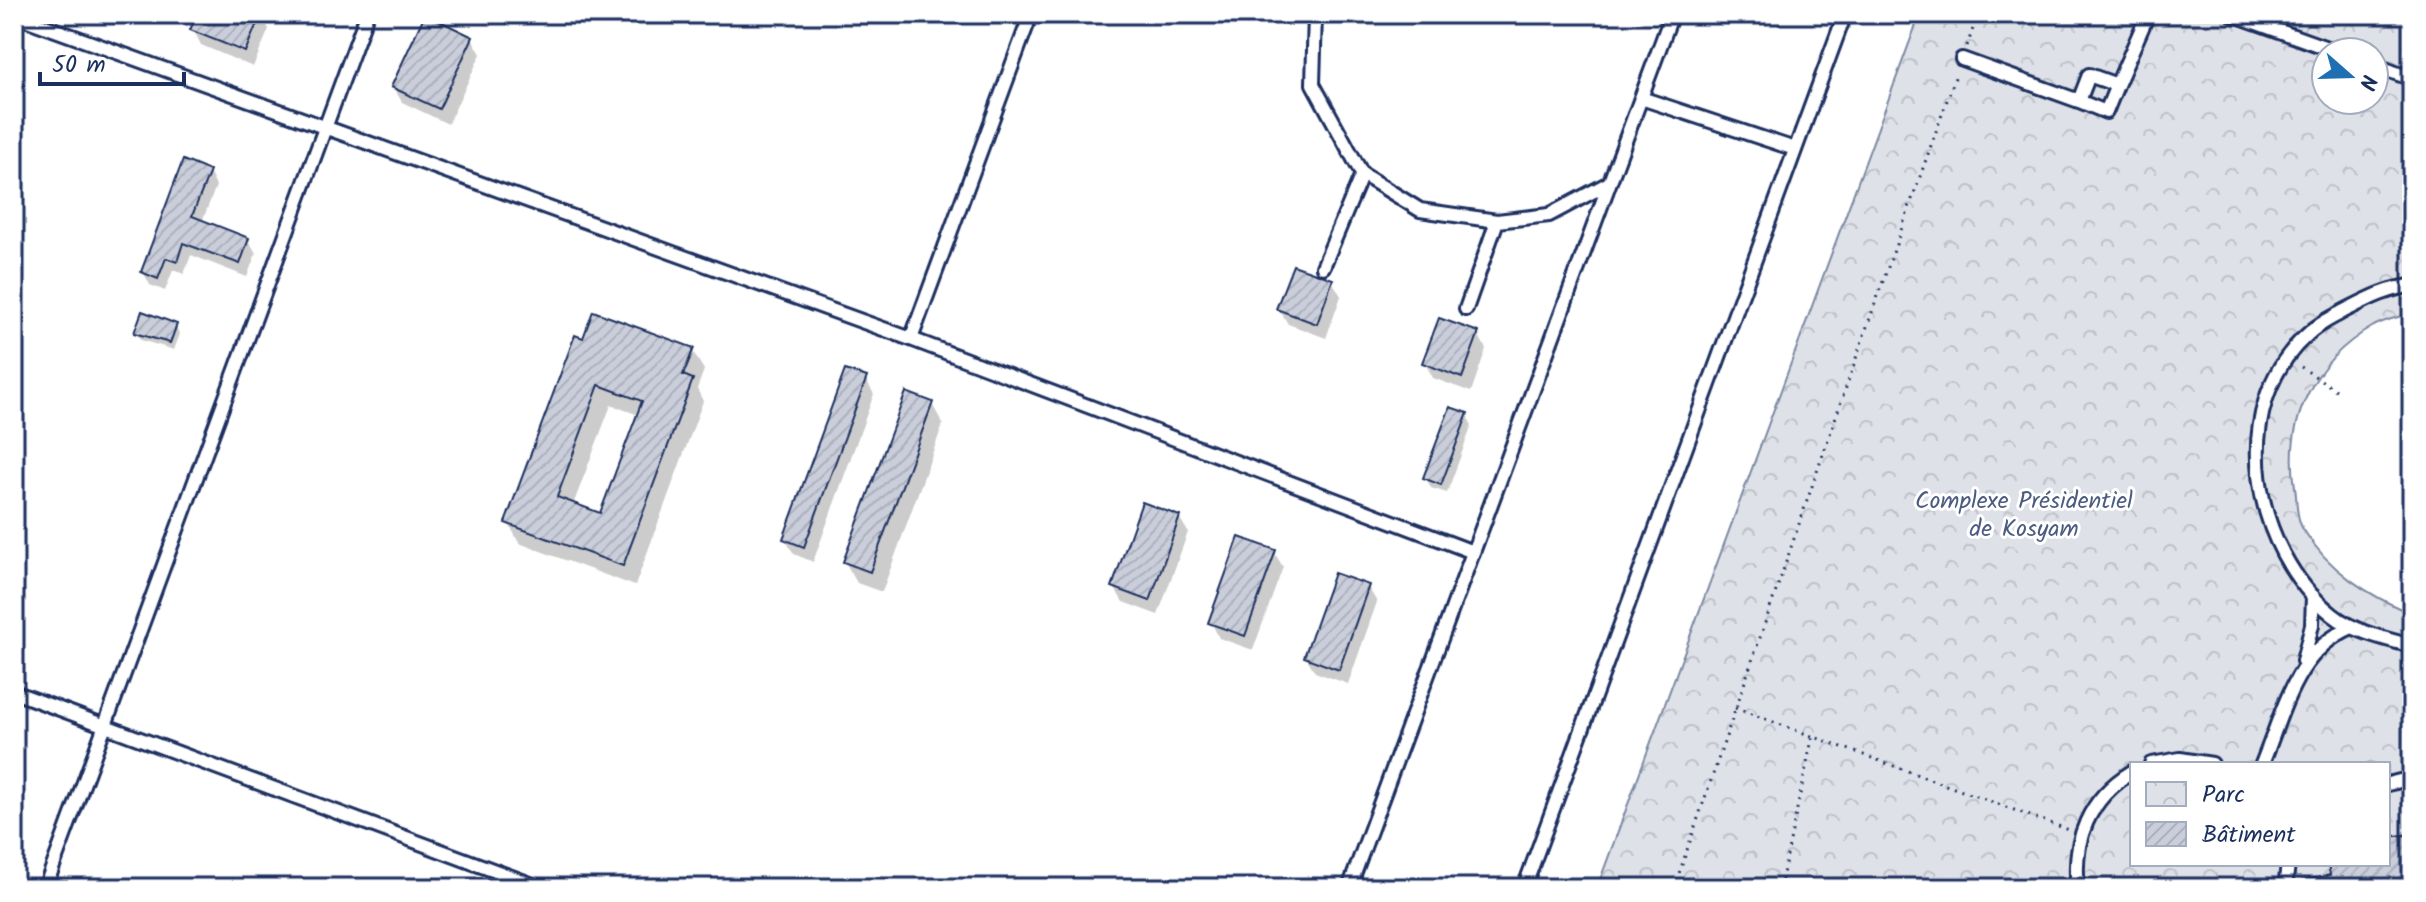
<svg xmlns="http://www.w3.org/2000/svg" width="2426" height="902" font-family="Kalam,sans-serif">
<defs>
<pattern id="park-crowns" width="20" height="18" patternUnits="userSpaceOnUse" patternTransform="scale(2)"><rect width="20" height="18" fill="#dee1e7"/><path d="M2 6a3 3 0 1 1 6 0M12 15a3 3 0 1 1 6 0" fill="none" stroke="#bec1c9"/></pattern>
<pattern id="building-hatch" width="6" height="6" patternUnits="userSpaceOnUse" patternTransform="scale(2)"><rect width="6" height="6" fill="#caceda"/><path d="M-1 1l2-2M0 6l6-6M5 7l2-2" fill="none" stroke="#adb1be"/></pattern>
</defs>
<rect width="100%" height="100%" fill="#fff"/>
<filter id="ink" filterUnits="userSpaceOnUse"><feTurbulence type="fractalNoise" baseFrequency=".0125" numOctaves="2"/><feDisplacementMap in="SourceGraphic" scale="16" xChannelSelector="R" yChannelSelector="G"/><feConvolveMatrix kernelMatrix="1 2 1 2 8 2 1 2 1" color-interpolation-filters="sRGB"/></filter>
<g filter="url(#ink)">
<path fill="url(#park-crowns)" stroke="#7c88a2" stroke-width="2" fill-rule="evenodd" d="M1920,14h492v299c-13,4 -29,7 -40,14 -59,34 -88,94 -77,160 2,13 1,31 8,42 26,42 65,66 109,85v274h-815zM2326,52h48v48h-48zM2132,764h256v100h-256z"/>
<path fill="#0003" fill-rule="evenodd" d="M199,14h61l9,15 -16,38 -52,-22 -8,-16z
M472,38l9,16 -33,70 -46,-22 -9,-15z
M209,172l7,14 -14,36 46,18 8,13 -9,24 -56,-22 -7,19 -11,-4 -8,21 -15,-6 -7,-13z
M1332,281l9,15 -15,42 -38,-14 -9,-15z
M175,326l5,8 -6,16 -33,-10 -5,-7z
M1478,334l8,15 -15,43 -38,-14 -8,-15z
M576,337l116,13 12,20 -7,19 6,12 -68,185 -116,-43 -11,-21zM611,405l28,10 -38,101 -28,-11z
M865,379l9,15 -61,168 -19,-8 -9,-15z
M932,404l11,20 -61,168 -25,-9 -12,-21z
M1466,415l6,10 -25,68 -16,-5 -5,-10z
M1179,517l9,15 -30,83 -35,-13 -9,-15z
M1274,552l9,15 -30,83 -34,-12 -8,-16z
M1368,587l9,15 -29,82 -33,-12 -9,-15z"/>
<path fill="url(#building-hatch)" stroke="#1b2f5e" stroke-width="2" fill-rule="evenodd" d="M197,14h64l-16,38 -55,-22z
M425,14l48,23 -34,72 -48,-22z
M183,160l27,11 -18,45 57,22 -9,26 -57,-21 -6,19 -11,-4 -8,21 -17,-7z
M1293,265l40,14 -16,45 -41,-15z
M142,311l35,13 -7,19 -36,-10z
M593,311l101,37 -11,27 10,4 -70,187 -118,-43 70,-188 8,3zM599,385l43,16 -42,112 -43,-16z
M1439,318l40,14 -17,46 -40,-15z
M845,370l22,7 -63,170 -21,-8z
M906,392l27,10 -63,170 -27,-10z
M1450,407l18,6 -27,72 -18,-7z
M1142,502l38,14 -30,85 -38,-14z
M1239,537l37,13 -31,86 -37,-13z
M1334,573l35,12 -30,85 -35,-13z
M2412,834v54h-111v-7l29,-6 -2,-11h60v-27z"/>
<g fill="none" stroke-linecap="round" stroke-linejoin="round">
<defs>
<path id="service" d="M1315,14l-2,70 49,90 58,36 77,11 52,-6 60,-32
M2232,14l106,38
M14,15l897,324 562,213
M1962,59l117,42 10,-26 28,10 31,-71
M2374,65l38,14
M1641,98l154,51
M2079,101l27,11 11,-27
M2412,209l-3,7 3,22
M1323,267l39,-93
M2412,286c-25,2 -46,14 -68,25 -12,7 -26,13 -36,23 -83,73 -55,218 25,281 21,17 53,24 79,31
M1466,309l31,-88
M911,339l120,-325
M2303,661l9,-36 1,-29
M14,692l527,196
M2151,764l29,-5 32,5
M2262,764c22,-53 33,-113 90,-137
M2388,784l24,-6
M45,888l322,-874
M1349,888l323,-874
M1524,888l321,-874
M2078,888c-6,-48 11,-90 54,-116
M2285,888l3,-24"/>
</defs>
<use href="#service" stroke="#1b2f5e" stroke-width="18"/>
<path stroke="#1b2f5e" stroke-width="3" stroke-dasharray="2 6" stroke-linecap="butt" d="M1967,46l11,-32
M2301,367l38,25
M1735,708l334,122
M2407,765l5,-16
M1674,888l190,-553 93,-263
M1780,888l33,-153"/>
<use href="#service" stroke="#fff" stroke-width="12"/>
</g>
</g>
<g text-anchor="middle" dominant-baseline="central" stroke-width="6" stroke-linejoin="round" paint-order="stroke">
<g font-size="24" fill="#4c5c80" stroke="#fff">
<text x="2024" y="501">Complexe Présidentiel<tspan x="2024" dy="28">de Kosyam</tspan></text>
</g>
</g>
<rect width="2426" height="902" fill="none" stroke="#fff" stroke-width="48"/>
<rect x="24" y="24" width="2378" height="854" fill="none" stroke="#1b2f5e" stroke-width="3" filter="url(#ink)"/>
<rect x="2130" y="762" width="260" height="104" fill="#ffffff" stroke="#a4acbf" stroke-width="2"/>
<rect x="2146" y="782" width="40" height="24" fill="url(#park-crowns)" stroke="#a4acbf" stroke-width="2"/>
<text x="2202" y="802" font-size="24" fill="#1b2f5e">Parc</text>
<rect x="2146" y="822" width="40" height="24" fill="url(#building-hatch)" stroke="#a4acbf" stroke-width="2"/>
<text x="2202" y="842" font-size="24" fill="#1b2f5e">Bâtiment</text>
<g transform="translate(2350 76) rotate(110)"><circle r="38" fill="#ffffff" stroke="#a4acbf" stroke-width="2"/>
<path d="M0-6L14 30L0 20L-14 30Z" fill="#1f6fb2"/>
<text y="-12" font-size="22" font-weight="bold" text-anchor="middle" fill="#1b2f5e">N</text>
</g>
<path d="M40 72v12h144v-12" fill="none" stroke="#1b2f5e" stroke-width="4"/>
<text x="52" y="72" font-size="24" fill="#1b2f5e" stroke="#ffffff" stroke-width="6" paint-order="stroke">50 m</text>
</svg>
